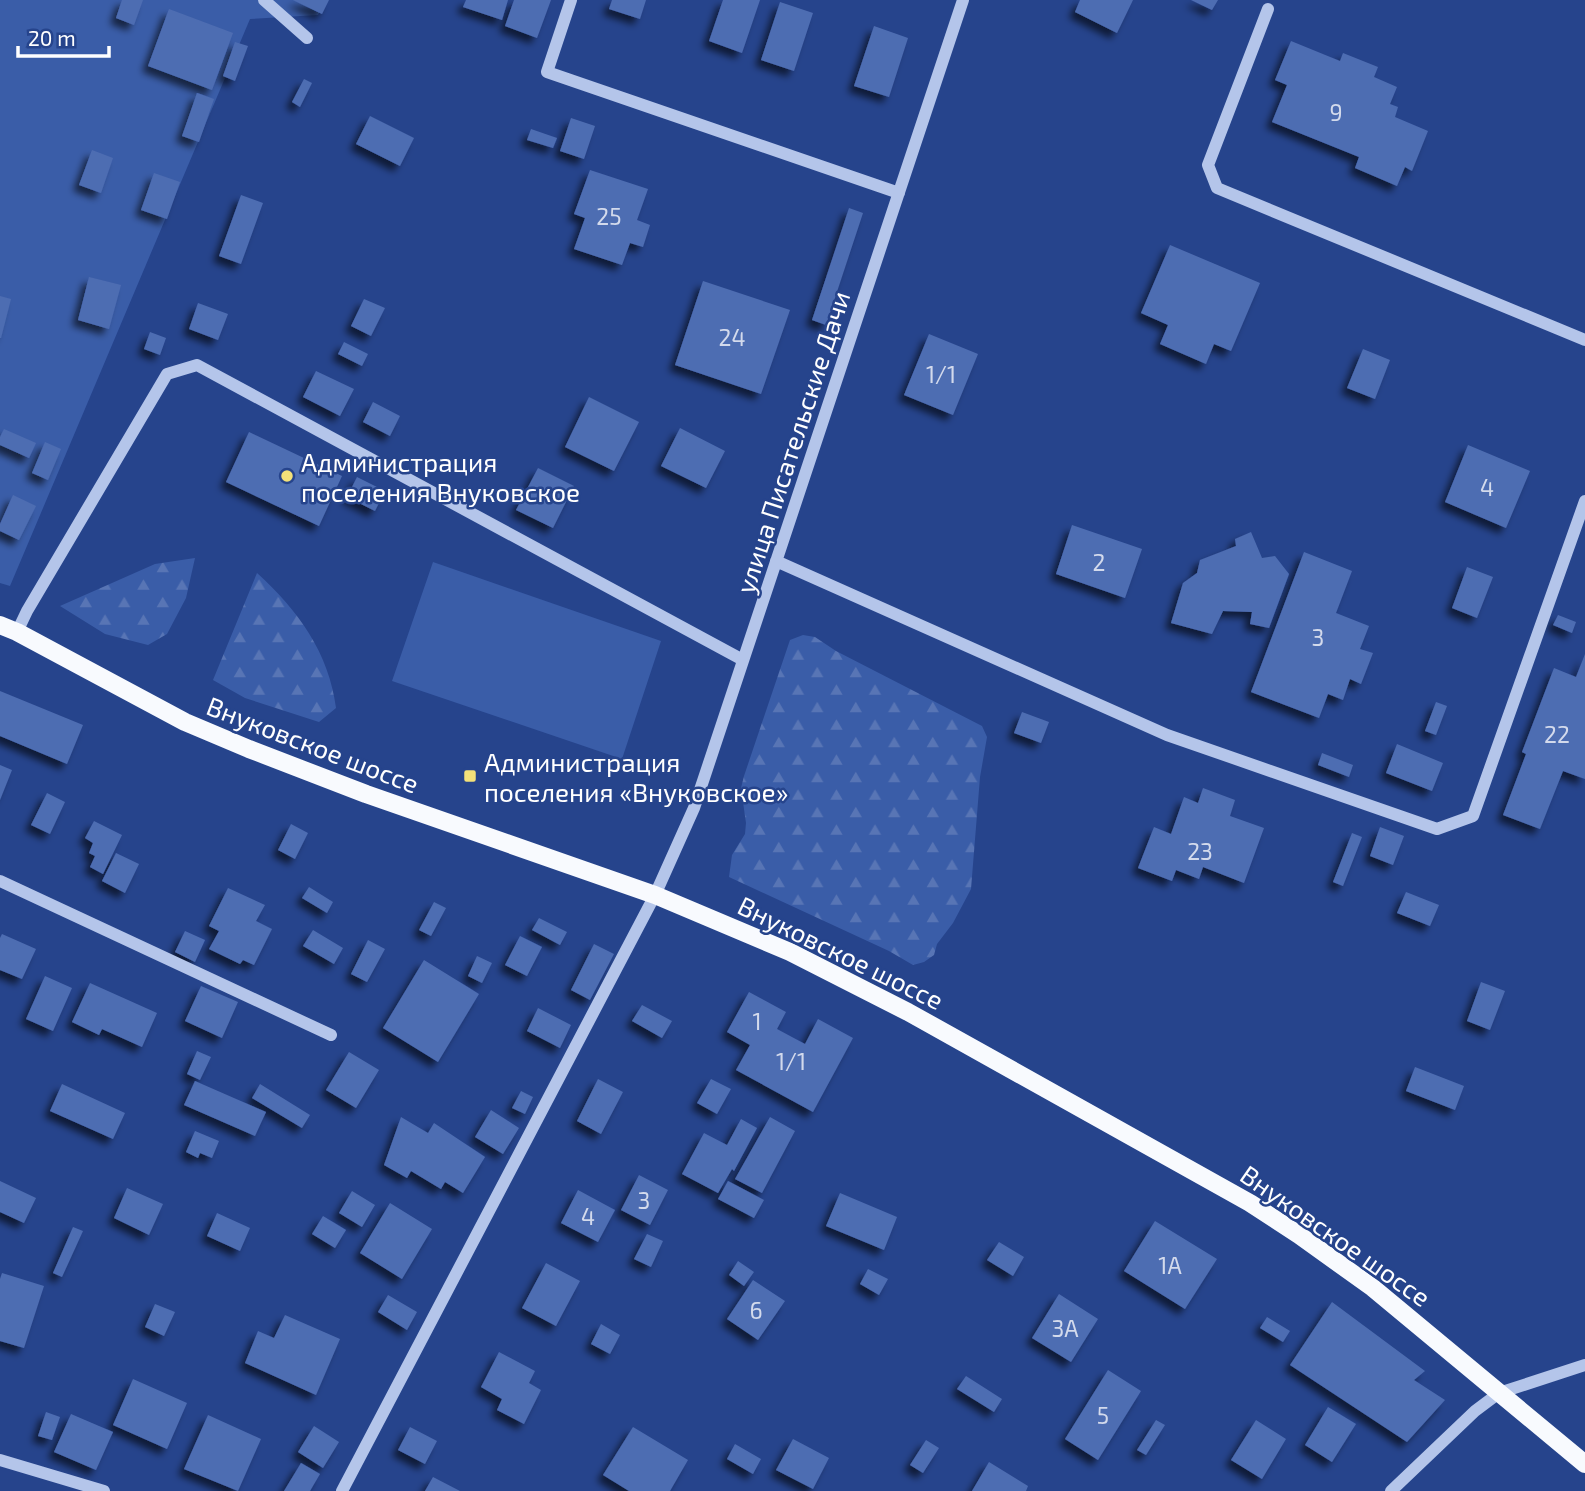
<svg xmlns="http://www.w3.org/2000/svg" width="1585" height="1491" font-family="'Exo 2',sans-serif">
<defs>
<pattern id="forest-firs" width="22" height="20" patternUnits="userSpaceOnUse" patternTransform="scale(1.75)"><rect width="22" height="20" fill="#3a5da8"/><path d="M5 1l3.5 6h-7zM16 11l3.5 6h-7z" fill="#5875b5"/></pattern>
<filter id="shadow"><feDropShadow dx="-6" dy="6" stdDeviation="3.5" flood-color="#0009"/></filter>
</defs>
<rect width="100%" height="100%" fill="#26448c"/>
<path fill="url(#forest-firs)" d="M195,558l-9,40 -19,36 -19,11 -43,-11 -45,-28 95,-42z
M257,573c41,37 72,80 79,135l-17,14 -74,-24 -32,-18z
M803,635l12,2 21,14 146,75 5,11 -7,40 -9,112 -18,34 -16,21 -3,11 -10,7 -11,3 -24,-14 -160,-74 3,-22 13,-21 1,-11 -5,-35 3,-12 46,-136z"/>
<path fill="#3a5da8" d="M0,0h325l-7,15 -68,4 -240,567 -10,-3z
M433,562l228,79 -39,118 -230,-78z"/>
<path fill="#4e6db2" filter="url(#shadow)" d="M122,0h21l-9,25 -18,-7z
M293,0h36l-7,14z
M466,0h42l-6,20 -39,-13z
M514,0h37l-14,38 -32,-12z
M612,0h34l-6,19 -31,-10z
M723,0h37l-18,53 -33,-12z
M1080,0h53l-16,33 -42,-21z
M1191,0h27l-6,10z
M780,2l33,11 -19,58 -33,-11z
M169,9l64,24 -21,57 -64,-24z
M874,26l34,12 -19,59 -35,-11z
M1291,41l49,20 3,-8 35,14 -4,10 23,10 -7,17 8,3 -3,10 33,14 -16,40 -7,-4 -8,19 -42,-18 4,-11 -87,-35 15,-37 -12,-5z
M235,42l13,4 -13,35 -12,-5z
M304,79l8,4 -12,24 -8,-5z
M197,93l17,6 -15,43 -17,-6z
M370,116l44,22 -14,28 -44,-22z
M571,118l24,8 -11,33 -24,-8z
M531,129l26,9 -4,10 -26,-8z
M92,150l21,8 -12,35 -22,-8z
M590,170l58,19 -11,31 13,5 -7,22 -13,-4 -8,22 -48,-16 11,-31 -11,-4z
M154,173l26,9 -13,37 -26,-9z
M241,195l22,8 -22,61 -22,-8z
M849,208l14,5 -37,112 -14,-5z
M1170,245l90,38 -29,68 -17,-7 -8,20 -46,-20 8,-19 -27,-12z
M89,277l32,8 -12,44 -31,-9z
M703,281l87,29 -29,84 -86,-29z
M0,296l11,3 -10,39h-1z
M364,299l21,9 -14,28 -20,-10z
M198,303l30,11 -10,26 -29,-11z
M150,332l16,6 -6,17 -16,-6z
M929,334l49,20 -25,61 -49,-20z
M344,342l24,12 -6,12 -24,-12z
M1363,349l27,11 -15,39 -28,-11z
M316,371l38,18 -14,27 -37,-19z
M589,397l50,25 -25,49 -49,-24z
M373,402l27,14 -10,20 -27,-14z
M680,428l45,23 -19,37 -45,-22z
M4,429l32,14 -7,15 -29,-13v-8z
M249,432l93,44 -23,50 -93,-44z
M45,442l16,7 -13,31 -16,-7z
M1468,445l62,26 -24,57 -61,-26z
M538,468l36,18 -21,42 -37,-18z
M357,477l28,14 -10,20 -28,-14z
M13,495l23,11 -17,34 -19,-9v-7z
M1072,525l70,24 -17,49 -69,-24z
M1251,532l11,26 13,-2 14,18 -20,54 -19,-4 2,-12 -29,-1 -11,23 -41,-11 12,-40 14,-10 3,-13 36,-14 -1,-7z
M1304,552l48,19 -16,42 33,13 -9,23 13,4 -12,31 -11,-5 -7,21 -15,-6 -9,24 -68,-26z
M1467,567l26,10 -16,41 -25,-10z
M1558,615l18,7 -4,11 -19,-8z
M1585,654v125l-22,-8 -23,58 -37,-14 23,-61 -4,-2 32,-84 22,9z
M0,691l83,34 -16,39 -67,-28z
M1436,702l11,4 -11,29 -11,-4z
M1022,712l27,10 -8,21 -27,-10z
M1397,744l46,19 -11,28 -46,-18z
M1322,753l31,12 -4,12 -31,-12z
M0,765l12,5 -12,30z
M1203,788l32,12 -5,16 34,12 -20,55 -41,-16 -4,12 -23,-9 -4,11 -34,-13 16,-41 17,7 13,-37 14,6z
M47,793l18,9 -15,32 -19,-9z
M94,821l28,14 -19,39 -13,-7 5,-11 -6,-3 4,-10 -8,-5z
M291,824l17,9 -13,26 -17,-9z
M1380,827l24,9 -11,29 -23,-9z
M1352,833l10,4 -19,49 -10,-4z
M116,853l23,11 -14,29 -23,-12z
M309,887l24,15 -6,11 -25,-15z
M228,888l37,17 -9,16 16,8 -18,36 -11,-5 -3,4 -31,-15 10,-18 -10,-5z
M1406,892l33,13 -9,21 -33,-13z
M434,902l12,6 -15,28 -12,-6z
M539,918l28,14 -7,13 -28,-15z
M313,930l30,18 -9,16 -31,-18z
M185,931l20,9 -10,22 -20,-10z
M2,934l34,15 -14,30 -22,-9v-32z
M520,936l22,11 -15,29 -22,-11z
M368,940l17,9 -18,33 -16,-8z
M594,944l20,10 -24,46 -19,-10z
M477,956l15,7 -10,20 -14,-7z
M424,960l55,34 -41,68 -55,-34z
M45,976l27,12 -19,43 -27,-12z
M1481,982l24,9 -15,39 -23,-9z
M90,983l67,30 -15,34 -40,-18 -3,6 -27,-13z
M201,986l37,16 -16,36 -37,-17z
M749,992l37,20 -9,17 28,15 13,-25 35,19 -40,74 -77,-42 14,-25 -23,-13z
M642,1005l30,16 -10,17 -30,-17z
M538,1008l33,17 -11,23 -33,-17z
M197,1051l14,6 -11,23 -13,-6z
M349,1052l30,18 -23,38 -30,-18z
M1415,1067l49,19 -9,24 -49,-19z
M598,1079l25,13 -22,42 -24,-13z
M711,1079l20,10 -14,25 -20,-11z
M195,1081l71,31 -11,24 -71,-31z
M62,1084l63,29 -12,26 -63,-28z
M260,1084l50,31 -8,13 -50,-30z
M521,1091l12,6 -8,17 -13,-6z
M491,1110l28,18 -16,26 -28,-17z
M401,1117l27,16 6,-10 51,34 -22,36 -18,-11 -4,7 -30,-18 -4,7 -23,-13z
M770,1117l25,14 -33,62 -27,-14z
M741,1119l16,9 -23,43 -2,-2 -14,24 -36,-19 22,-41 23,12z
M195,1131l24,10 -7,17 -12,-5 -2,5 -12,-6z
M639,1175l29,15 -18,35 -29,-15z
M0,1181l36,17 -12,25 -24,-11z
M728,1181l36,19 -10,18 -36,-19z
M127,1188l36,16 -14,31 -35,-17z
M578,1190l37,20 -17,32 -37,-19z
M352,1191l23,14 -13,22 -23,-14z
M840,1193l57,24 -13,33 -58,-24z
M390,1203l42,26 -30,50 -42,-26z
M217,1213l33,15 -10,23 -33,-15z
M323,1216l23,14 -11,18 -23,-14z
M1155,1221l62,38 -32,50 -61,-38z
M73,1227l10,4 -21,46 -9,-4z
M647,1234l16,7 -12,26 -17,-8z
M999,1242l25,15 -11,19 -26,-16z
M738,1261l16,11 -10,14 -15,-11z
M546,1263l34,18 -24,45 -34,-18z
M868,1269l20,10 -9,16 -19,-11z
M2,1273l42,13 -20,62 -24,-7v-62z
M753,1280l32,21 -27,39 -31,-21z
M1059,1294l39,25 -27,43 -39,-24z
M388,1295l29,17 -10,18 -29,-18z
M1332,1302l93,69 -11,9 31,20 -38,42 -117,-77z
M155,1304l20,8 -11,24 -19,-9z
M285,1315l55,24 -24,56 -71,-32 13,-32 16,7z
M1267,1317l23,14 -7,11 -23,-14z
M601,1324l19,11 -10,19 -19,-10z
M499,1352l36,19 -6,12 12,7 -17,34 -27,-14 5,-11 -21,-12z
M1108,1370l33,21 -43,69 -33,-21z
M966,1376l36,23 -8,13 -37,-23z
M133,1379l54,24 -20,46 -54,-24z
M1328,1407l28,17 -24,38 -27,-17z
M46,1412l14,5 -8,23 -14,-4z
M71,1414l42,18 -17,38 -42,-18z
M208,1415l53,24 -23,52 -54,-22z
M1156,1420l9,5 -19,30 -9,-5z
M1256,1420l30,19 -24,40 -31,-19z
M314,1426l25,16 -16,26 -25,-16z
M410,1427l27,14 -12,23 -27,-14z
M633,1427l55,33 -18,31h-41l-26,-16z
M793,1439l36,19 -16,31 -37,-19z
M926,1440l13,8 -16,25 -13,-8z
M735,1444l26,15 -8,15 -26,-15z
M989,1462l39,24 -2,5h-54z
M301,1463l19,11 -10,17h-26z
M433,1477l27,14h-35z"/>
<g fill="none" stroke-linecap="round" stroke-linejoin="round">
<path stroke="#b4c5ea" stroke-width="12" d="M264,0l43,38
M571,0l-24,72 352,121
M1268,9l-60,156 9,23 368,152
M776,561l391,174 270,94 36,-13 112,-315
M17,632l10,-21 140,-237 30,-9 546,295
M0,881l331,154
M0,1460l104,31
M342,1491l313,-596 39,-87 269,-808
M1391,1491l84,-80 24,-18 86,-28"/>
<path stroke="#f8fafe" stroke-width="18" d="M0,625l17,7 168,90 64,27 117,45 289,101 135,57 118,60 342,191 49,32 74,53 212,176"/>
</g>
<g fill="#f3e179" stroke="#26448c" stroke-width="2.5">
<circle cx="287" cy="476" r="7"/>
<rect x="463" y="769" width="14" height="14" rx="3.5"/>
</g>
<g text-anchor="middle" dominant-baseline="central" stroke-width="5" stroke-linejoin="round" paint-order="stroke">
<g font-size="23" fill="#d3daec">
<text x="1336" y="112">9</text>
<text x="609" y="216">25</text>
<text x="732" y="337">24</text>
<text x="941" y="374">1/1</text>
<text x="1487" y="487">4</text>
<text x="1099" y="562">2</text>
<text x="1318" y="637">3</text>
<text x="1557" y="734">22</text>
<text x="1200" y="851">23</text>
<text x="757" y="1021">1</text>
<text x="791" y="1061">1/1</text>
<text x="644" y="1200">3</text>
<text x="588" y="1216">4</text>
<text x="1170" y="1265">1А</text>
<text x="756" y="1310">6</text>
<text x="1065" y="1328">3А</text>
<text x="1103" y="1415">5</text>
</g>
<g font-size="26" fill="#fff" stroke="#26448c">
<text transform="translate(792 442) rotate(-72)">улица Писательские Дачи</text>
<text transform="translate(313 744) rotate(21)">Внуковское шоссе</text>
<text transform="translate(841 952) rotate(26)">Внуковское шоссе</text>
<text transform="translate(1336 1235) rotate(35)">Внуковское шоссе</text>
</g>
<g font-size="26" fill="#fff" stroke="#26448c" text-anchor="start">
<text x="301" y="461">Администрация<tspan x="301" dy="30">поселения Внуковское</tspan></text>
<text x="484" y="761">Администрация<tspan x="484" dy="30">поселения «Внуковское»</tspan></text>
</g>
</g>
<path d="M18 46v10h91v-10" fill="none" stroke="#ffffff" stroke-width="3.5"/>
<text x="28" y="46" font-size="21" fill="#ffffff" stroke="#26448c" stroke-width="5" paint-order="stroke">20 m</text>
</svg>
